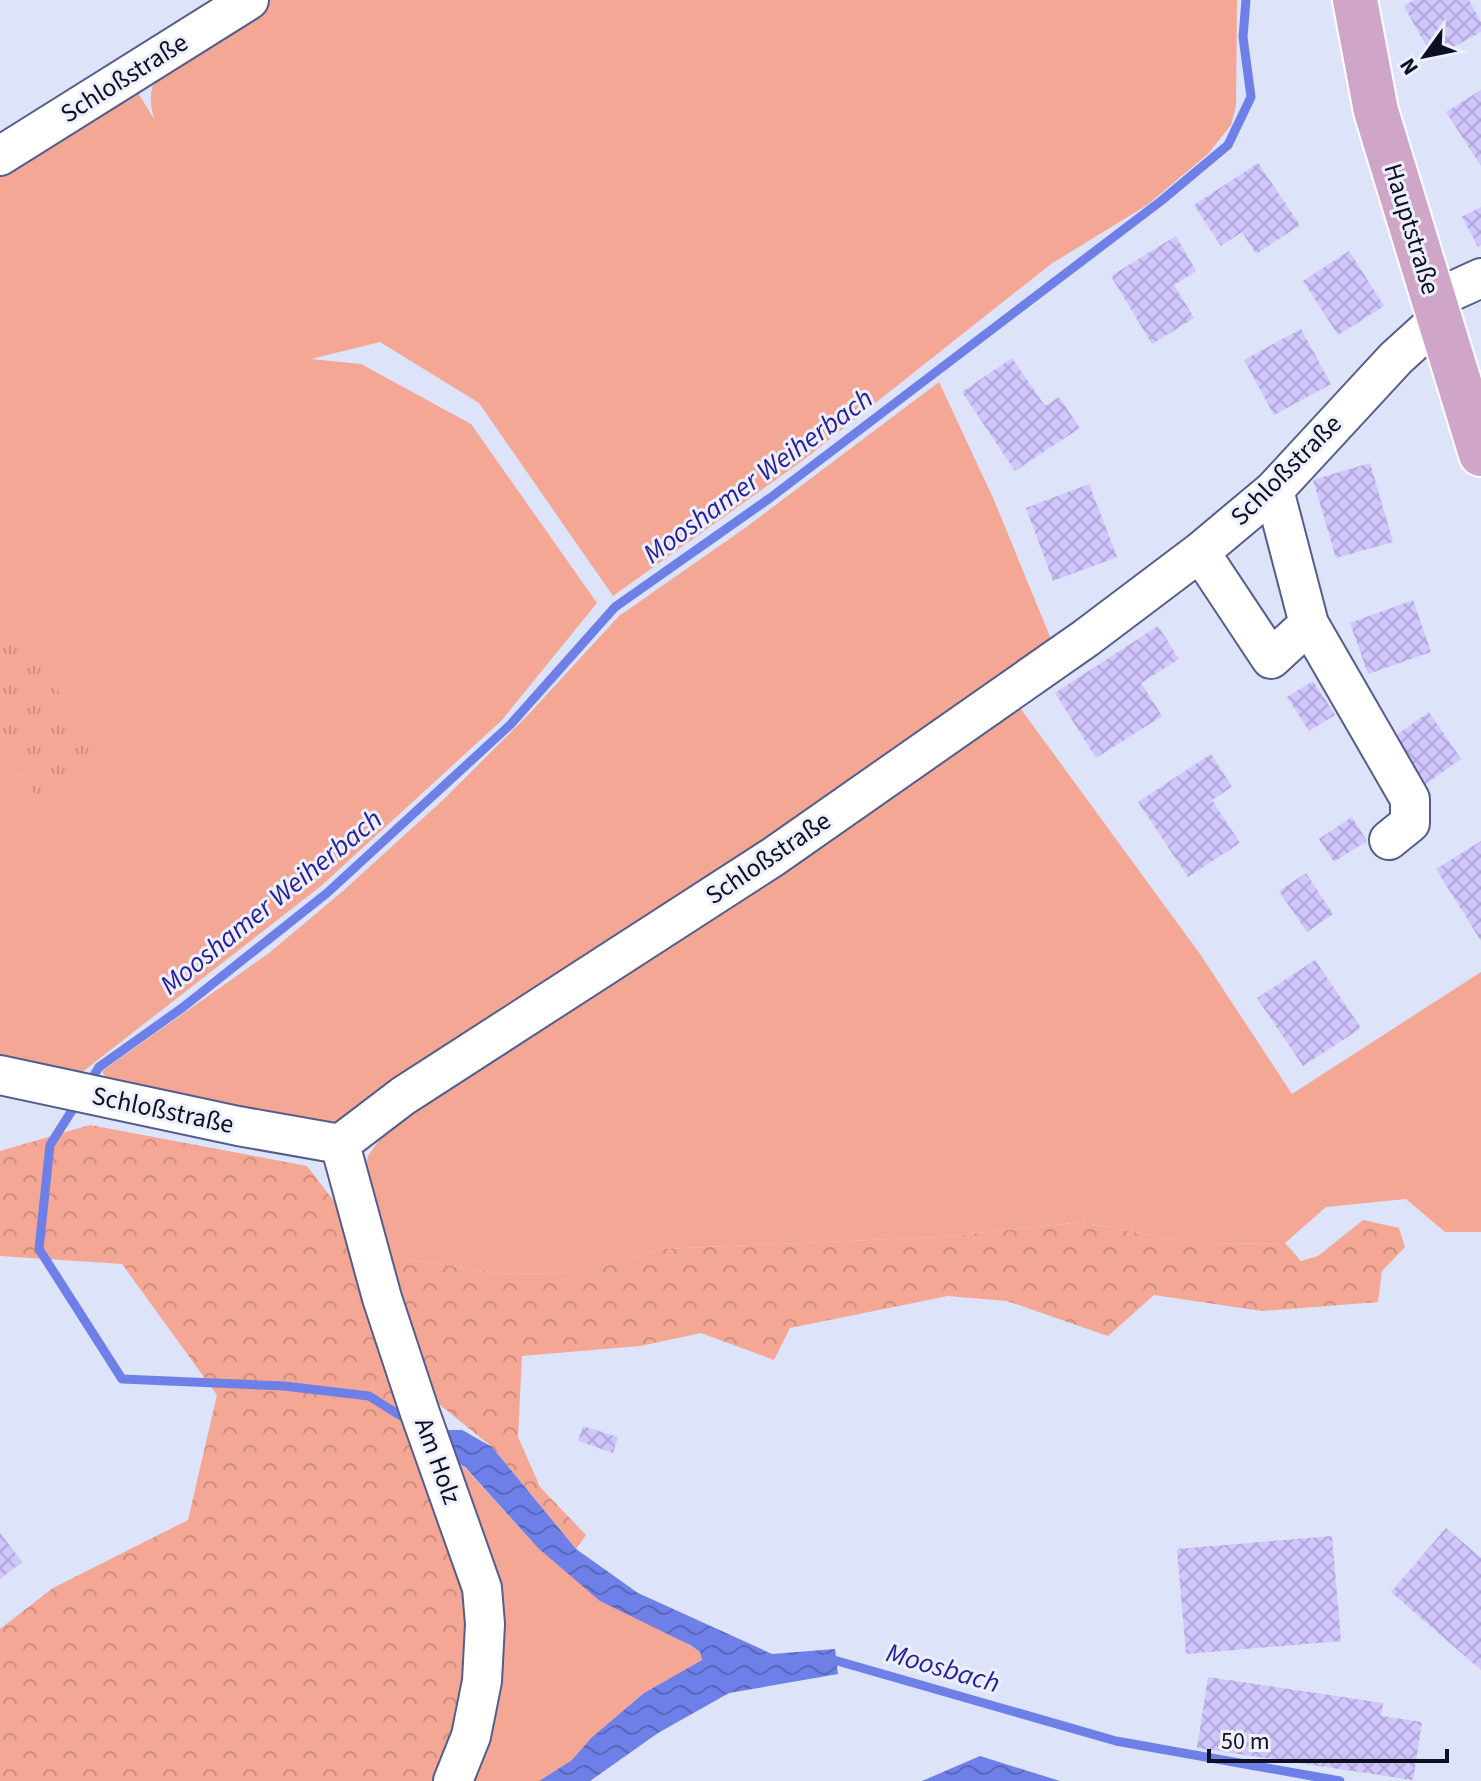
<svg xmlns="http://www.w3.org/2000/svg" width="1481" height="1781" font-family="'Source Sans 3',sans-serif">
<defs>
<pattern id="forest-crowns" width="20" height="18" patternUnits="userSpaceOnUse" patternTransform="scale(2)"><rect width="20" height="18" fill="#f3a794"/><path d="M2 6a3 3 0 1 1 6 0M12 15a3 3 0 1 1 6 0" fill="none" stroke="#cf8f7f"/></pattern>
<pattern id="park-tufts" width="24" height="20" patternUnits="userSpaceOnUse" patternTransform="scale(2)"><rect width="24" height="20" fill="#f3a794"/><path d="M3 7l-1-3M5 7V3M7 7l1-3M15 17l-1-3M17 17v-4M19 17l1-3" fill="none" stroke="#cf8f7f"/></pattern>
<pattern id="water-waves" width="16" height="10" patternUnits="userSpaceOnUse" patternTransform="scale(2)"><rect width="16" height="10" fill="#6e7fe8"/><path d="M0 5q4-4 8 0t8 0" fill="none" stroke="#5967bc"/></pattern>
<pattern id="building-cross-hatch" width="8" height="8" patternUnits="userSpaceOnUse" patternTransform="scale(2)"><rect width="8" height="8" fill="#d0c5fc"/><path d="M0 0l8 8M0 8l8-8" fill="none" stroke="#b1a8d8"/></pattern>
</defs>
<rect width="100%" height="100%" fill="#dde3f9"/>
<path fill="#f3a794" d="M266,0h971l-1,106 -5,19 -23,29 -61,51 -96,59 -249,197 -189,135 -134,-193 -99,-61 -69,17 50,5 110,60 126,179 -95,117 -181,166 -249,194 -72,-13v-899l132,-85 22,36c-4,-16 -5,-26 2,-42z
M939,382l55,118 59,144 -300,207 -418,275 -221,-35 -12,-20 167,-118 74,-62 100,-91 84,-84 92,-100 126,-88z
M1015,701l185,253 92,140 189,-122v260h-36l-39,-33 -80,8 -41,36 -90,1 -113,-22 -142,15 -280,12 -78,25 -86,-1 -96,-15 -16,1 -23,-74 7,-29 14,-20 23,-21z
M447,1457l17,10 74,81 162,104 2,8 -58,33 -53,45 -19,22 -33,21h-75z"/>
<path fill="url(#forest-crowns)" d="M90,1125l217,41 36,47 62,186 69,228 -31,154h-443v-152l53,-41 135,-68 29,-125 -95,-131 -122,-8v-105z
M1363,1220l36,8 6,19 -23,24 -4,31 -116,9 -108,-16 -46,41 -101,-35 -59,-5 -158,32 -16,32 -73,-27 -61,13 -118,10 -4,81 22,50 46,48 -10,14 -84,-102 -63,-51 -45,-137 16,-1 96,15 86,1 78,-25 280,-12 142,-15 113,22 90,-1 16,18 17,-5z"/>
<path fill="url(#park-tufts)" d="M26,632l67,125 -57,38 -36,-48v-100z"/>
<path fill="url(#water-waves)" d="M447,1430h15l30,17 84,102 62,44 134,61 63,-5 3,25 -109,19 -71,40 -68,48h-51l33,-21 19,-22 53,-45 58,-33 -2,-8 -10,-7 -90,-44 -62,-53 -73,-81 -11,-6z
M980,1756l80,25h-138z"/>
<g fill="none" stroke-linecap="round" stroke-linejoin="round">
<path stroke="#6e7fe8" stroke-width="9" d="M88,1085l11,-18 83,-59 145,-115 183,-168 105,-118 155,-109 391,-297 67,-56 23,-48 -8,-60 3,-37
M78,1101l-28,44 -11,104 83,130 162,7 85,10 40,25
M827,1658l289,83 224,40"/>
</g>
<path fill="url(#building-cross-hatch)" d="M1414,0h55l12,22v10l-48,26 -29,-52z
M1481,90v76l-35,-54z
M1258,163l42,62 -44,29 -14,-22 -21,14 -27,-41z
M1481,207v38l-3,2 -16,-30z
M1176,236l20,35 -22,14 20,33 -42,26 -41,-68z
M1349,251l35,55 -46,29 -35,-54z
M1301,329l30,55 -57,31 -30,-55z
M1012,358l33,48 14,-9 21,31 -65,43 -53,-79z
M1370,463l23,79 -57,16 -23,-78z
M1089,484l28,73 -64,24 -27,-73z
M1413,600l18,52 -63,22 -18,-51z
M1158,626l21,33 -38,24 21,33 -66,42 -41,-65z
M1313,681l22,34 -26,16 -22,-34z
M1429,712l32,47 -37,26 -32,-47z
M1211,754l21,33 -20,13 28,43 -52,34 -50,-75z
M1352,817l15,24 -33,21 -15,-23z
M1481,841v100l-45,-72z
M1306,873l27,41 -26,18 -28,-41z
M1315,960l46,68 -58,38 -46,-68z
M583,1426l35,11 -5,16 -35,-12z
M1446,1528l35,30v112l-90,-78z
M0,1533l22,29 -22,17z
M1332,1536l9,105 -155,13 -9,-105z
M1208,1677l175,26 -2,13 41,6 -9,58 -216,-32z"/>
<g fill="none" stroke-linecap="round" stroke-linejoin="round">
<defs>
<path id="minor" d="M0,156l249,-156
M1435,299l46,-21
M1200,552l71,107 38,-35 -35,-134
M1309,624l101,175v24l-21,17
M0,1075l238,51 102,18 63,-48 370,-239 313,-219 114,-86 74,-62 122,-132 43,-39
M340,1144l42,154 38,115 62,175 3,36 -3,57 -11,55 -18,45"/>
<path id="major" d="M1355,0l21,111 105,343"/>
</defs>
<use href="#minor" stroke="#545d8c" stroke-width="42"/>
<use href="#major" stroke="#fff" stroke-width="48"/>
<use href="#minor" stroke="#fff" stroke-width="38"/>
<use href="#major" stroke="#cfa6c7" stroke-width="44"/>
</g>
<g text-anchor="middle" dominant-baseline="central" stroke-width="6" stroke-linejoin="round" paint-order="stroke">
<g font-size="26" fill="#0d1023" stroke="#edf0fb">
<text transform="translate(124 78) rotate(-32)">Schloßstraße</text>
<text transform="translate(1412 229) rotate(73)">Hauptstraße</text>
<text transform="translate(1286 470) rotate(-45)">Schloßstraße</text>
<text transform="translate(768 858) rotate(-34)">Schloßstraße</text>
<text transform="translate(163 1110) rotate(12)">Schloßstraße</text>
<text transform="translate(438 1461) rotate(70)">Am Holz</text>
</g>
<g font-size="28" font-style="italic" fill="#271e9a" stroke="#edf0fb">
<text transform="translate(758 476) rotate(-36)">Mooshamer Weiherbach</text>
<text transform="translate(271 902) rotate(-39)">Mooshamer Weiherbach</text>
<text transform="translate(943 1668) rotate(16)">Moosbach</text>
</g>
</g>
<g transform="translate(1425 56) rotate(237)" stroke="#edf0fb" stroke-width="6" paint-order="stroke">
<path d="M0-6L14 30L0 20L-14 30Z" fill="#0d1023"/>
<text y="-12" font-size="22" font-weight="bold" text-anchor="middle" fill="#0d1023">N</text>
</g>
<path d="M1209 1749v12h238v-12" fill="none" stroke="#0d1023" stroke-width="4"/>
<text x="1221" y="1749" font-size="24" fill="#0d1023" stroke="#edf0fb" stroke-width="6" paint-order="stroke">50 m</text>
</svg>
